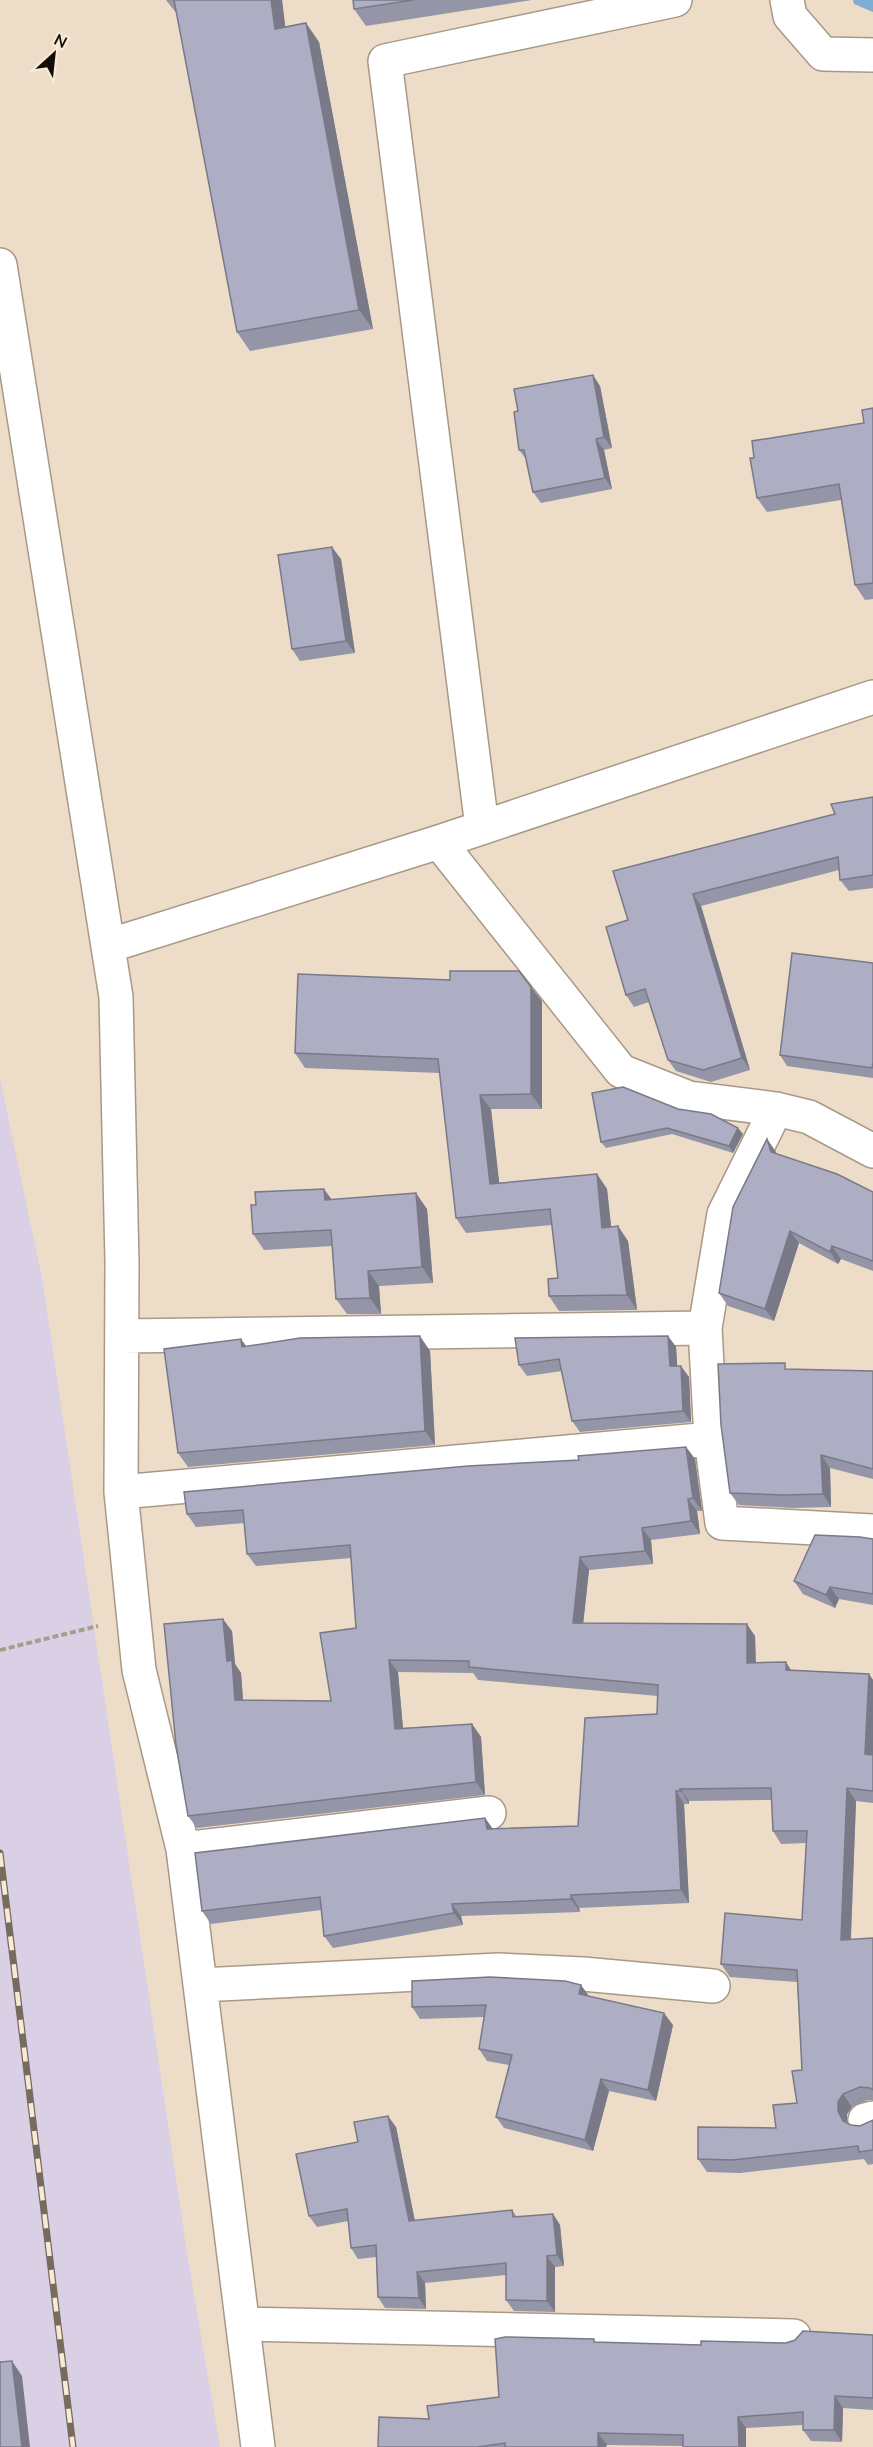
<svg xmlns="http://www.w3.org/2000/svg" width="873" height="2447" font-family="'Nunito Sans',sans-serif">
<rect width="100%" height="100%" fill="#ecdcc8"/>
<path fill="#d9d0e5" d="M0,1079l42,199 146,981 32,188h-220z"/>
<path fill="#7facd3" d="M853,0h20v12l-19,-8z"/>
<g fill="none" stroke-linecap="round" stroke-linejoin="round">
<defs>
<path id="minor" d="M787,0l3,16 33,38 50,1
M0,265l116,732 6,265 -1,230 18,178 44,179 75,598
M482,827l-97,-766 290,-61
M439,842l182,229 68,27 87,11 33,8 64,34
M108,946l331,-104 434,-145
M776,1109l-52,105 -19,114 6,111 11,84 151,8
M122,1336l583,-8
M121,1492l590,-53
M183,1849l306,-36
M200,1985l298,-15 85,4 130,12
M865,2120l8,-2
M243,2324l551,12"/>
</defs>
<use href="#minor" stroke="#a89987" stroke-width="36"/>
<path stroke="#a99c8c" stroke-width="4" stroke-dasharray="6 3" stroke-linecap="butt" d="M0,1650l98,-24"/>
<use href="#minor" stroke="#fff" stroke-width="33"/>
<defs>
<path id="rail" d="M0,1853l73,594"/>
</defs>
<use href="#rail" stroke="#756b5e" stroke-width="7"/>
<use href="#rail" stroke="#f9e9d5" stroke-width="4.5" stroke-dasharray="14" stroke-linecap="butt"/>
</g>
<path fill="#9595a8" d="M166,0h116l3,27 34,15 54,287 -123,22 -13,-19 -60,-318z
M353,0h179l-166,26 -12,-17z
M600,386l12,62 -8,2 8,39 -71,14 -8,-11 -7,-33 -7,-9 -1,-39z
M873,408v191l-8,1 -10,-15 -14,-85 -74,12 -10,-14 -3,-40 110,-35z
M341,559l14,94 -55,8 -8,-12z
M873,797v91l-24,3 -9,-11 -1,-10 -138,36 49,164 -39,12 -35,-11 -8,-11 -19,-58 -15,5 -8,-12 2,-75 207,-106z
M873,963v115l-86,-12 -7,-11z
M531,987l11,14v108h-51l8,74 98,-9 10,15 4,38 17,14 9,69 -78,1 -10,-15 9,-18 -6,-53 -86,8 -10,-15 -16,-145 -135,-5 -10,-15z
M592,1093l151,41 -10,19 -61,-19 -66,14 -5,-6z
M767,1139l10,15 96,38v79l-32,-12 -3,5 -39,-21 -25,78 -46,-15 -9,-13z
M331,1199l96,10 6,74 -54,3 2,28h-34l-11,-15 -4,-53 -68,4 -11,-16z
M668,1336l8,11 1,19 12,11 2,45 -111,10 -8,-11 -10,-50 -35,5 -8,-11z
M241,1339l5,8 184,4 5,94 -247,22 -10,-14z
M789,1369l84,2v108l-43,-11 1,39 -38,1 -54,-3 -9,-12z
M686,1447l9,12 7,52h-5l3,23 -49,6 2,24 -64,6 -6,53 172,13 1,27 35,7 78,4 4,6v123l-17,-2 -5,139 22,-2v162h-5l-16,7 -5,7v9l4,2 9,1 13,-6v44l-5,1 -4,-6 -124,14 -33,-1 -9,-13 78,-31 21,-25 5,-33 -5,-88 -67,-5 -9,-13 81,-44 4,-77 -25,1 -8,-13 -1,-31 -83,1v3h-5l5,99 -110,5 1,4 -119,4 2,9 -130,23 -9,-12 -3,-26 -110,14 -9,-13 283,-93 8,11 85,-3 79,-112 1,-18 -180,-16 -5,-7 -75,-1 5,56 69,-4 9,13 4,58 -288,33 -9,-12 44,-185 3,33 6,9 2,27 88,1 25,-73 -5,-70 -95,8 -9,-12 -3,-31 -48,4 -9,-13 392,-54z
M873,1539v66l-34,-6 -4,9 -32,-14 -9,-13z
M589,1996l84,29 -17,76 -47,-10 -16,60 -89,-23 -8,-11 13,-52 -22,-4 -8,-12 5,-32 -64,2 -8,-12z
M396,2127l19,94 97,-11 5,7 36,-3 7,11 4,41 -9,1v45l-41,-1 -8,-11v-25l-81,8 1,26 -41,-1 -7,-11 -2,-40 -18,2 -7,-11 -3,-27 -31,6 -8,-11 49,-74z
M873,2335v75l-30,-2 -1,34 -31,-1 -8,-11v-5l-57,3v19h-63v-1l-76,-1 -1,2h-228l51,-28 70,-22 97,-55 105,3 85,-2z"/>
<path fill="#797988" d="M271,0h11l6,48 -13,-19z
M306,23l13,19 54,287 -14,-19z
M593,375l7,11 12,62 -8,-11z
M596,439l8,11 8,39 -7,-11z
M332,547l9,12 14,94 -9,-12z
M693,894l8,12 49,164 -8,-12z
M531,987l11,14v108l-11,-15z
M480,1095l11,14 10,90 -11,-15z
M738,1128l5,6 -10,19 -4,-7z
M767,1139l9,13 4,13 -9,-13z
M597,1174l10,15 6,54 -11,-15z
M324,1189l11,15 -10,-4z
M416,1193l11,16 6,74 -11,-16z
M618,1226l10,15 9,69 -10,-15z
M790,1231l9,12 -25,78 -9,-12z
M832,1246l9,13 -3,5 -8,-12z
M368,1271l11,15 2,28 -11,-16z
M420,1336l10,15 5,94 -10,-14z
M668,1336l8,11 2,30 -8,-11z
M241,1339l10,14 -9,-6z
M681,1366l8,11 2,45 -8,-11z
M686,1447l9,12 7,52 -9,-13z
M821,1455l9,13 1,39 -8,-13z
M688,1499l9,12 3,23 -9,-13z
M642,1528l9,12 2,24 -8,-13z
M580,1557l9,13 -7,65 -9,-12z
M830,1587l9,12 -4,9 -9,-13z
M223,1619l9,12 3,33 6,9 3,40 -9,-13 -8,-39z
M747,1624l8,12 1,39 -9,-12z
M389,1660l9,12 6,69 -9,-12z
M786,1662l8,13 -8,-5z
M869,1674l4,6v85l-8,-11z
M472,1724l9,13 4,58 -9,-13z
M847,1788l9,13 -6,152 -9,-13z
M680,1789l9,12v3l-8,-13z
M676,1791l8,13 5,99 -8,-13z
M485,1818l9,13 -7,-2z
M571,1895l8,13 1,4 -9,-13z
M452,1904l9,12 2,9 -9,-12z
M581,1985l8,11 -10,-2z
M664,2013l9,12 -17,76 -8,-11z
M601,2079l8,12 -16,60 -8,-11z
M843,2094l9,13 -5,7v10l-4,-3 -5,-10v-9z
M388,2116l8,11 21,105 -8,-11z
M553,2214l7,11 4,41 -7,-11z
M547,2256l8,11v45l-8,-11z
M417,2272l8,11 1,26 -7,-11z
M12,2361l10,15 8,71h-8z
M835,2396l8,12 -1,34 -8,-12z
M738,2417l8,11v19h-7z
M598,2433l9,12 -1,2h-8z"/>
<path fill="#adadc3" stroke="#797988" stroke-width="1.5" d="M174,0h97l4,29 31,-6 53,287 -122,22z
M353,0h61l-60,9z
M593,375l11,62 -8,2 9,39 -72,14 -9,-42h-5l-5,-38 4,-1 -4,-22z
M873,408v175l-18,2 -16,-101 -82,14 -7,-40h4l-2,-17 112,-18 -2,-13z
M332,547l14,94 -54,8 -14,-94z
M873,797v78l-33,5 -2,-23 -145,37 49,164 -39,12 -35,-10 -23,-71 -19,6 -20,-68 22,-7 -15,-49 222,-57 -4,-10z
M792,953l81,10v100l-1,5 -92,-13z
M450,971h69l12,16v107l-51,1 10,89 107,-10 5,54 16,-2 9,69 -78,1 -1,-17 10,-1 -8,-69 -94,9 -18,-159 -143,-6 3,-79 152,6z
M623,1087l55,22 33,5 27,14 -9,18 -62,-18 -66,14 -9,-49z
M767,1139l4,13 66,22 36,18v69l-41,-15 -2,6 -40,-21 -25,78 -46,-16 14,-86z
M324,1189l1,11 91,-7 6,74 -54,4 2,27 -34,1 -5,-69 -78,4 -2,-29h5l-1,-13z
M420,1336l5,95 -247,22 -14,-104 77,-10 1,8 58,-9z
M668,1336l2,30h11l2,45 -111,10 -13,-62 -40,6 -4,-27z
M785,1363v6l88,2v98l-52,-14 2,39 -39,1 -54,-2 -9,-68 -3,-61z
M686,1447l7,51 -5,1 3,22 -49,7 3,23 -65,6 -7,66 174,1v39l39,-1v8l83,4 -4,80 8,1v36l-26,-3 -6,152 32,-2v152l-3,-2 -10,-1 -17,7 -5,8v9l5,10 8,4 9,1 13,-6v30l-14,2 -1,-6 -126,14 -34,-1v-32l78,1 -3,-23 24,-2 -5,-32 10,-1 -5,-100 -76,-6 4,-51 77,7 5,-89h-34l-2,-43 -91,1 1,2h-5l5,99 -110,5v4l-119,5 2,9 -130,23 -4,-39 -118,14 -7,-58 290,-35 2,11 91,-3 7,-108 72,-4 1,-29 -189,-18v-6l-80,-1 6,69 77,-5 4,58 -288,34 -12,-71 -12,-121 59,-5 4,42 5,-1 3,40 96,1 -11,-68 36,-5 -6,-83 -103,9 -4,-44 -56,4 -3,-22 284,-26 111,-6 -1,-4z
M815,1535l45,2 13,2v55l-43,-7 -4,8 -32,-14z
M490,1977l75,4 16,4 -2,9 85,19 -16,77 -47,-11 -16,61 -89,-23 16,-62 -33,-6 7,-44 -74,2v-26z
M388,2116l21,105 103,-11 1,7 40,-3 4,41 -10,1v45l-41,-1v-37l-89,9 2,26 -41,-1 -2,-52 -25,3 -4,-39 -38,7 -13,-62 62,-12 -4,-20z
M803,2331l70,4v63l-38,-2 -1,34h-31v-18l-65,5 1,30h-56v-12l-85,-2v14h-93v-4l-28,4h-99l1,-30 50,2 -2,-13 72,-9 -4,-58 10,-2 89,2v3l107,3v-4l85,2 9,-3z
M12,2361l10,86h-22v-85z"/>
<g transform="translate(54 54) rotate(27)" stroke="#f9e9d5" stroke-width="4.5" paint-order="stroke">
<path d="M0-4.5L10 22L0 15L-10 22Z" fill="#130e07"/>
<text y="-9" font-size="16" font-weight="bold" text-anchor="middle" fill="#130e07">N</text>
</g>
</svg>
